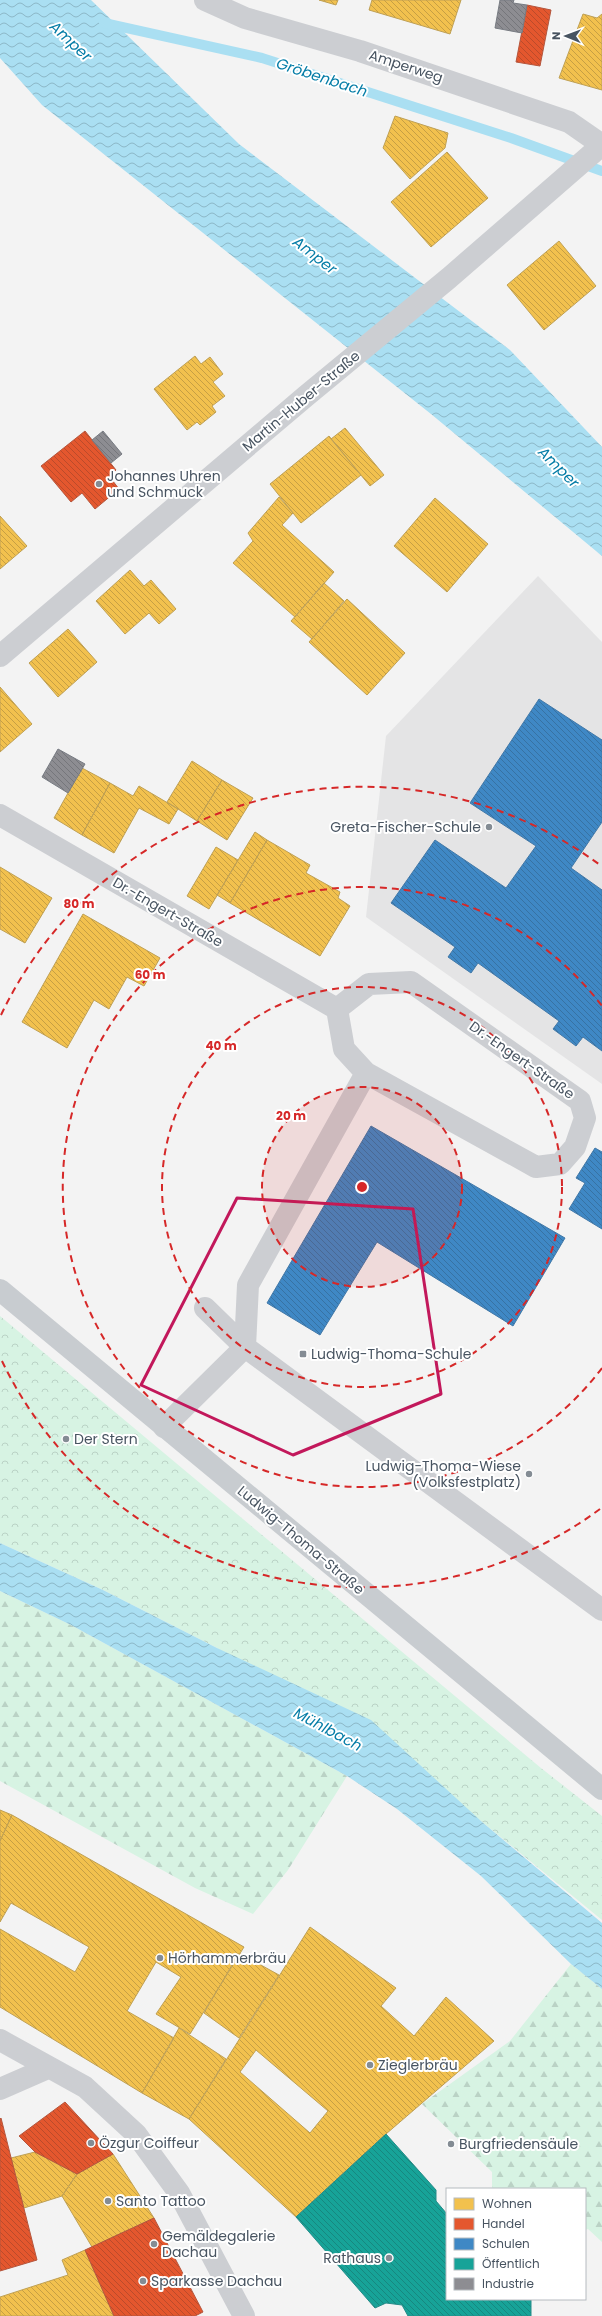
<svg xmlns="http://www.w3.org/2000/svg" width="602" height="2316" font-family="Poppins,sans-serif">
<defs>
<pattern id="forest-firs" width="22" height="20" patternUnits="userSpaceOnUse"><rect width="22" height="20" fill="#d7f3e3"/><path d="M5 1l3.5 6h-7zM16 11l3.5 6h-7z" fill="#bad2c5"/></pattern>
<pattern id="park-crowns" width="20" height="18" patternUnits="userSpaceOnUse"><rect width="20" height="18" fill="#d7f3e3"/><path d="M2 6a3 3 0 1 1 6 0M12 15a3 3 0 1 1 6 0" fill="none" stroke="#bad2c5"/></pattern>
<pattern id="water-waves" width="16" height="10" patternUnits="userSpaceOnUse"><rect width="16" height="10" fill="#aadff2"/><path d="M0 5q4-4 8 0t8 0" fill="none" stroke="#8cb7c7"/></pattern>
<pattern id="homes-back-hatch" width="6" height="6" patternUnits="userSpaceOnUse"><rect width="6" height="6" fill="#f2c14e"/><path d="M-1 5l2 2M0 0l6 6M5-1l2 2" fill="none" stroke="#c69f44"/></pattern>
<pattern id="shops-back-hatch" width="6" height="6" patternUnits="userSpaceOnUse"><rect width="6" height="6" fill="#e4572e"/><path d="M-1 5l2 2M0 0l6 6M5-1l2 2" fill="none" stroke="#bb4b2b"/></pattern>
<pattern id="schools-back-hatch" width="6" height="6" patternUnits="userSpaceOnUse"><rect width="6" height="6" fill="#3f88c5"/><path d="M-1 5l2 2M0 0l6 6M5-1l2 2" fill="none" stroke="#3772a3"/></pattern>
<pattern id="public-back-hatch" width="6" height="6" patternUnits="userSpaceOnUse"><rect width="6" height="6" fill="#17a398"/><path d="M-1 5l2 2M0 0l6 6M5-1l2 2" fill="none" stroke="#17877f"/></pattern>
<pattern id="industry-back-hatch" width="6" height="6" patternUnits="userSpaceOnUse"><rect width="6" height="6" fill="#8d8d92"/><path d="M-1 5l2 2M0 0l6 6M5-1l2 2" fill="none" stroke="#75767b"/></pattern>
</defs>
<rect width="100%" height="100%" fill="#f3f3f3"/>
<path fill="#e4e4e5" d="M538,576l64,66v442l-236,-167 20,-181z"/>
<path fill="url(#forest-firs)" d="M0,1591l71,34 276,151 -59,94 -35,44 -58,-26 -195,-107z
M571,1964l31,25v253l-14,-13 -3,1v-41h-93v-17l-70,-68 88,-63z"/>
<path fill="url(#park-crowns)" d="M0,1316l541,452 61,48v104l-121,-99 -264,-173 -114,-58 -103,-47z"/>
<path fill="url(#water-waves)" d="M0,0h91l148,144 271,206 92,97v109l-171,-142 -389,-309 -42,-47z
M0,1543l103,47 114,58 154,72 110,101 121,102v66l-31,-25 -90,-88 -84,-67 -50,-33 -276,-151 -71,-34z"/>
<path fill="url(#homes-back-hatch)" stroke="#bfa054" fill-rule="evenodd" d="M319,0h19l-2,5z
M372,0h89l-11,34 -81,-24z
M583,14l14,4 5,-4v76l-43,-12z
M395,116l53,17 -3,15 -35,31 -27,-31z
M447,152l41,46 -57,49 -40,-45z
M559,241l37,45 -52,44 -37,-45z
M195,356l6,8 9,-7 13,17 -10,8 12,14 -13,10 4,6 -16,13 -3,-3 -10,8 -33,-41z
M345,428l39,47 -14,11 -39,-47z
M329,436l32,39 -60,48 -31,-39z
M279,497l14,16 -11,12 52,47 -39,45 -62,-54 20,-22 -5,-8z
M435,498l53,46 -41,48 -53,-46z
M0,516l27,30 -27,23z
M130,570l14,16 7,-6 25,29 -17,15 -10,-11 -24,21 -29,-33z
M324,583l20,18 -32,38 -21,-18z
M347,599l58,54 -38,42 -58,-53z
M68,629l29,33 -39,35 -29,-34z
M0,687l32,37 -32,28z
M192,761l30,19 -25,41 -30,-19z
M82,768l28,15 -28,52 -28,-17z
M222,780l31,18 -26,42 -30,-19z
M110,783l23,13 6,-10 39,23 -9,15 -30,-16 -25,45 -32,-18z
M255,832l12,8 -37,63 -13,-8z
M267,840l43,25 -4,8 34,19 -2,6 12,8 -30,50 -90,-53z
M216,847l22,13 -29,49 -22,-13z
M0,867l52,31 -27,45 -25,-14z
M83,914l77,44 -16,28 -17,-9 -18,32 -15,-9 -27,48 -45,-26z
M0,1810l12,5 -12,26z
M12,1815l232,132 -54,87 -34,-20 25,-37 -25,-15 -29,49 47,27 -32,55 -142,-86v-78l75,43 14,-25 -78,-44 -11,19v-81z
M310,1927l86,61 -15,18 33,30 32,-39 48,44 -108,93 -90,83 -107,-98zM256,2050l72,61 -18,22 -70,-61z
M239,1953l40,22 -40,63 -35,-25z
M179,2028l47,31 -37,60 -47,-26z
M35,2152l42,22 -15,22 -38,12 -13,-50z
M113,2154l41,64 -62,29 -30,-51 15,-22z
M85,2250l29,66h-114v-19l68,-22 -6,-15z"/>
<path fill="url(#shops-back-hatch)" stroke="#b5563d" d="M527,5l24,5 -11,56 -24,-4z
M85,431l31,39 -7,6 10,13 -24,20 -13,-16 -11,9 -30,-36z
M65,2102l48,52 -36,20 -42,-22 -16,-16z
M1,2118l36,142 -37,11v-152z
M154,2218l13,25 36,69 -8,4h-81l-29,-66z"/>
<path fill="url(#schools-back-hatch)" stroke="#4278a7" d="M539,699l63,41v82l-31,46 31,22v161l-19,-14 -7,9 -23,-17 6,-8 -81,-58 -7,10 -23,-16 7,-10 -64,-44 44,-63 71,48 30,-42 -66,-43z
M371,1126l194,112 -52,88 -136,-84 -57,93 -53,-32z
M595,1148l7,4v77l-33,-20 16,-26 -9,-5z"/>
<path fill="url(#public-back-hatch)" stroke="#268b88" d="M386,2134l50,56v11l11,13v85h84v17h-123l-6,-11 -16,-2 -11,5 -79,-91z"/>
<path fill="url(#industry-back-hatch)" stroke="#787c83" d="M500,0h14l-1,3 14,2 -5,28 -27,-5z
M103,431l19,23 -11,9 -19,-23z
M58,749l27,15 -17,29 -26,-16z"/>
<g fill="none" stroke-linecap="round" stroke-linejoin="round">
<path stroke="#aadff2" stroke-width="10" d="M104,23l158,35 249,80 91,33"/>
<path stroke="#ccced2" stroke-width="22" d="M205,0l40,18 115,33 209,71 33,23
M0,656l306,-260 143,-118 153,-133
M0,815l337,194
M411,982l169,119 5,17 -10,29 -15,17 -24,3 -170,-94 -22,-24 -7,-40 32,-25z
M205,1308l40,39 357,263
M164,1427l81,-80 3,-62 118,-212
M0,2040l85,47 51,47 43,59 65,123
M0,2089l48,-21"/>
<path stroke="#c8ccd0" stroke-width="22" d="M0,1290l602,499"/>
</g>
<path fill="none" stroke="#c2185b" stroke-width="3" stroke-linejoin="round" d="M237,1198l176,11 28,185 -148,61 -152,-70z"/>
<circle cx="362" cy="1187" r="100" fill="#d62828" fill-opacity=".12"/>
<g fill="none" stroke="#d62828" stroke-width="2" stroke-dasharray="7 5">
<circle cx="362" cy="1187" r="100"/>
<circle cx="362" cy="1187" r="200"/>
<path d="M602 1368A300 300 0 1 1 602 1006"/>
<path d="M600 1509A400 400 0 0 1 1 1359M1 1015A400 400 0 0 1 600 865"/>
</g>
<g fill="#848c94" stroke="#fff" stroke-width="1.5">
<circle cx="99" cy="484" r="4"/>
<circle cx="489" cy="827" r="4"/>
<rect x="299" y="1350" width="8" height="8" rx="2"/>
<circle cx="66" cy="1439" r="4"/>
<circle cx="529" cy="1474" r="4"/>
<circle cx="160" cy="1958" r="4"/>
<circle cx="370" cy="2065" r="4"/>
<circle cx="91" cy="2143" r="4"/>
<circle cx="451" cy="2144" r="4"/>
<circle cx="108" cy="2201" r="4"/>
<circle cx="154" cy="2244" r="4"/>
<circle cx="389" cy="2258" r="4"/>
<circle cx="143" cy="2281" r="4"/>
</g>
<g text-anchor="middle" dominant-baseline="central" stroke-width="4" stroke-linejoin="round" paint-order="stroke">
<g font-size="14" fill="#485461" stroke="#fff">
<text transform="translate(406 66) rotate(18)">Amperweg</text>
<text transform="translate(301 401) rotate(-40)">Martin-Huber-Straße</text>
<text transform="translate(168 912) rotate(30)">Dr.-Engert-Straße</text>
<text transform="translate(522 1060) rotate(35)">Dr.-Engert-Straße</text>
<text transform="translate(301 1540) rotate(40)">Ludwig-Thoma-Straße</text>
</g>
<g font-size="14" fill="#485461" stroke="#fff" text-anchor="start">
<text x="107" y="476">Johannes Uhren<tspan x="107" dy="16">und Schmuck</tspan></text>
<text x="481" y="827" text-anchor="end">Greta-Fischer-Schule</text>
<text x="311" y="1354">Ludwig-Thoma-Schule</text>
<text x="74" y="1439">Der Stern</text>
<text x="521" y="1466" text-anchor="end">Ludwig-Thoma-Wiese<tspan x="521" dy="16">(Volksfestplatz)</tspan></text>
<text x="168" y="1958">Hörhammerbräu</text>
<text x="378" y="2065">Zieglerbräu</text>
<text x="99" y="2143">Özgur Coiffeur</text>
<text x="459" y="2144">Burgfriedensäule</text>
<text x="116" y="2201">Santo Tattoo</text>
<text x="162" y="2236">Gemäldegalerie<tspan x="162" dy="16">Dachau</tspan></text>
<text x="381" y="2258" text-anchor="end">Rathaus</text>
<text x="151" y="2281">Sparkasse Dachau</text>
</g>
<g font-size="15" font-style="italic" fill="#057da7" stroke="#fff">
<text transform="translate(71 41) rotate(43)">Amper</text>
<text transform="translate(322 77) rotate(18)">Gröbenbach</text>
<text transform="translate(315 255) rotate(38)">Amper</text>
<text transform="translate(559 467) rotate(45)">Amper</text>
<text transform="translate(328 1729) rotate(28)">Mühlbach</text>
</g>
</g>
<circle cx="362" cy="1187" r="6" fill="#d62828" stroke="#fff" stroke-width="2"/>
<g font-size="12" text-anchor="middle" font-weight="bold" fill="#d62828" stroke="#fff" stroke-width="4" stroke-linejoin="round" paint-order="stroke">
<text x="79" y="908">80 m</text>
<text x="150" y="979">60 m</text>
<text x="221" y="1050">40 m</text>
<text x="291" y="1120">20 m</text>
</g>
<rect x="446" y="2188" width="140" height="112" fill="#ffffff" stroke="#b6bbc0"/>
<rect x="454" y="2198" width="20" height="12" fill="#f2c14e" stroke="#b6bbc0"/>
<text x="482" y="2208" font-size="12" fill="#485461">Wohnen</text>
<rect x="454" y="2218" width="20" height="12" fill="#e4572e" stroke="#b6bbc0"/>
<text x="482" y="2228" font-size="12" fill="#485461">Handel</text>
<rect x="454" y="2238" width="20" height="12" fill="#3f88c5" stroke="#b6bbc0"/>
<text x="482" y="2248" font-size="12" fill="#485461">Schulen</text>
<rect x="454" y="2258" width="20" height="12" fill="#17a398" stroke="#b6bbc0"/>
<text x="482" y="2268" font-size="12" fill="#485461">Öffentlich</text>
<rect x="454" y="2278" width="20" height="12" fill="#8d8d92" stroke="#b6bbc0"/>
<text x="482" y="2288" font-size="12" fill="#485461">Industrie</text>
<g transform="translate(566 36) rotate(271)" stroke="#ffffff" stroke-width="3" paint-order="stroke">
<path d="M0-3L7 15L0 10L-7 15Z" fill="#485461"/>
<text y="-6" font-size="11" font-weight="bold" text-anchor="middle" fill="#485461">N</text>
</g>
</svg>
